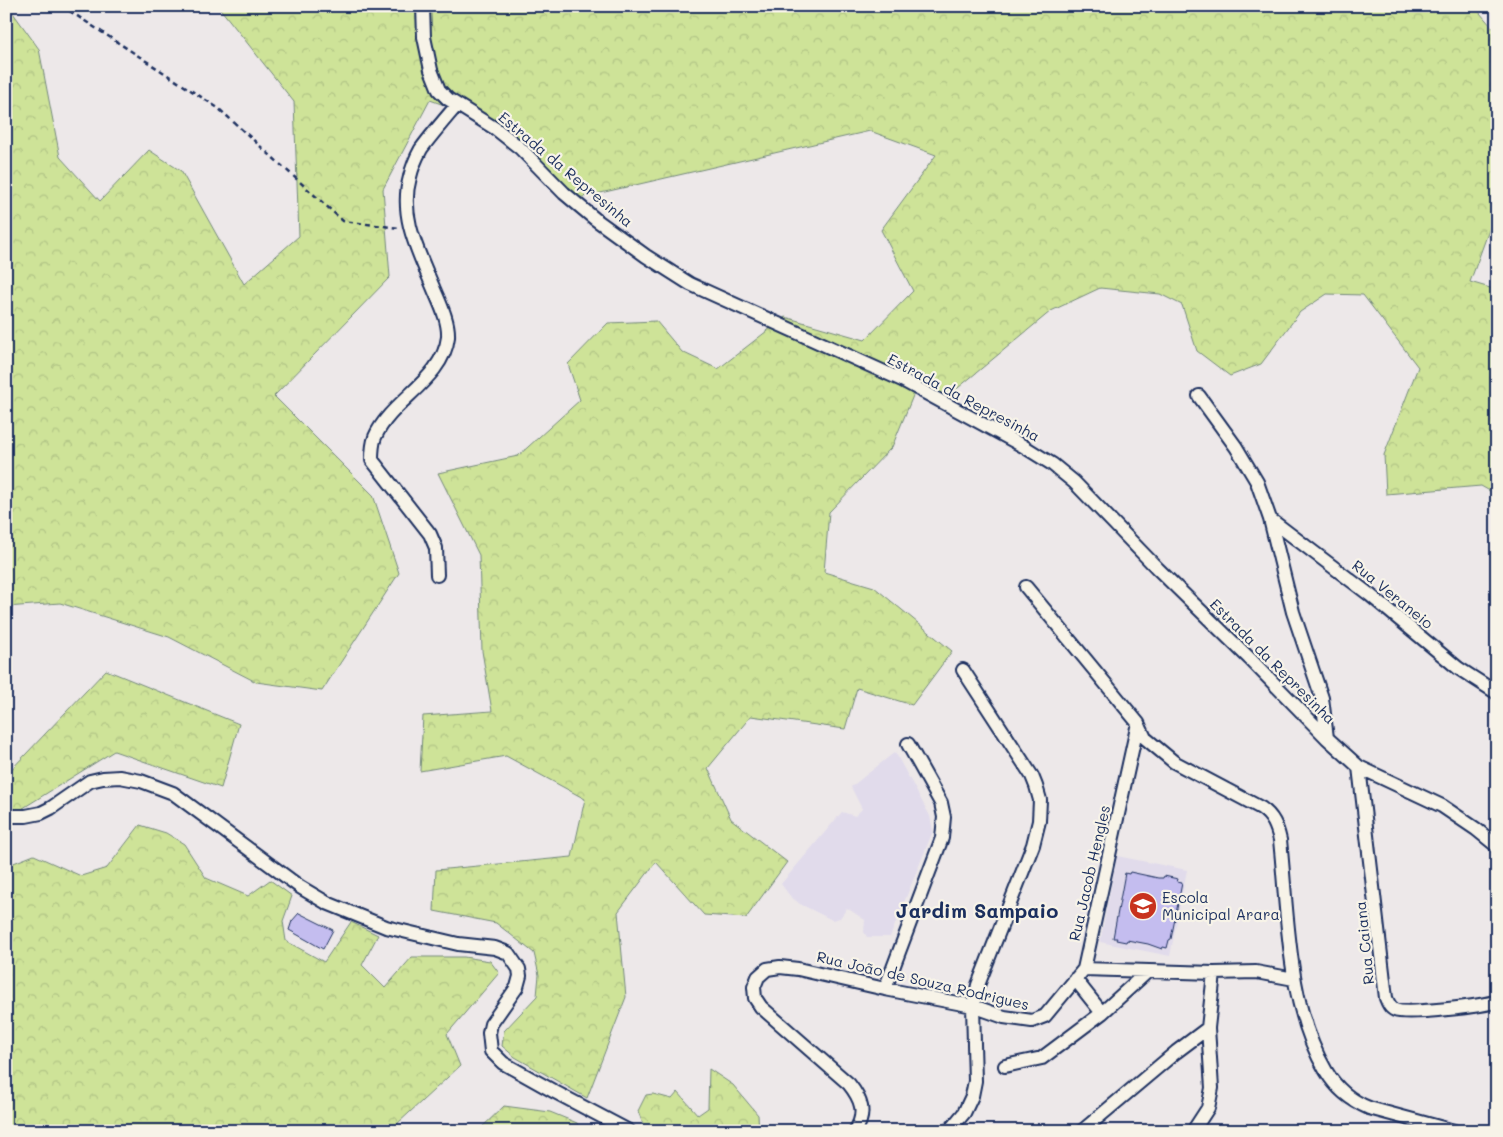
<svg xmlns="http://www.w3.org/2000/svg" width="1503" height="1137" font-family="Mali,sans-serif">
<defs>
<pattern id="forest-crowns" width="20" height="18" patternUnits="userSpaceOnUse" patternTransform="scale(1.25)"><rect width="20" height="18" fill="#cee398"/><path d="M2 6a3 3 0 1 1 6 0M12 15a3 3 0 1 1 6 0" fill="none" stroke="#b0c385"/></pattern>
</defs>
<rect width="100%" height="100%" fill="#ede8e9"/>
<filter id="ink" filterUnits="userSpaceOnUse"><feTurbulence type="fractalNoise" baseFrequency=".02" numOctaves="2"/><feDisplacementMap in="SourceGraphic" scale="10" xChannelSelector="R" yChannelSelector="G"/><feConvolveMatrix kernelMatrix="1 2 1 2 8 2 1 2 1" color-interpolation-filters="sRGB"/></filter>
<g filter="url(#ink)">
<path fill="#e1dbeb" d="M895,752l35,64 3,15 -43,106h-23l-3,-5 1,-12 -18,-12 -7,10 -8,2 -32,-16 -10,-8 -9,-12 61,-72 13,4 7,-7 -11,-22z
M1117,856l70,14 -17,86 -70,-14z"/>
<path fill="url(#forest-crowns)" stroke="#74897b" d="M6,6h2l31,43 21,108 40,44 49,-51 32,21 63,113 55,-48 -5,-134 -76,-96h1256l23,27v175l-27,74 27,8v205l-16,-9 -95,8 -2,-39 34,-88 -55,-72 -36,-1 -27,18 -39,52 -31,12 -33,-25 -15,-46 -22,-11 -60,-6 -49,23 -104,86 -28,-16 -27,66 -63,65 -5,60 50,15 78,64 -40,54 -55,-17 -12,41 -94,-13 -43,52 23,51 56,43 -41,56 -42,-3 -48,-53 -38,50 8,85 -39,101 -72,-41 -13,-11 2,-15 33,-35 2,-21 -5,-22 -38,-30 -62,-12 2,-41 136,-13 13,-58 -79,-43 -86,15 3,-55 69,-5 -10,-60 -3,-96 -41,-82 80,-17 62,-56 -12,-36 40,-41 48,-2 26,31 36,17 67,-52 80,23 48,-49 -32,-61 55,-75 -66,-24 -300,69 -86,-81 -54,-19 -47,89 7,88 -116,119 99,99 26,78 -77,118 -66,-9 -87,-45 -109,-34 -54,4z
M106,670l133,54 -18,64 -107,-37 -94,59 -14,-3v-32z
M140,825l26,8 18,11 22,34 42,18 22,-16 22,16 -9,25 3,20 38,21 27,-40 27,13 -16,30 23,23 27,-31h52l26,4 9,12 -52,61 13,32 -63,58 10,7h-401v-265l28,-11 47,21 26,-8z
M709,1069l24,16 25,30 1,16h-109l-6,-4 -6,-16 8,-16 7,-1 19,5 6,-7 20,23 10,-7z
M504,1106l46,6 27,11 4,8h-103z"/>
<path fill="#c4bdef" stroke="#1b2f5e" d="M1130,872l28,6h5l1,-2 14,3 -1,3 5,1 -11,56 -2,1 -2,8 -4,-1 -1,2 -14,-5 -21,-4 -1,2 -10,-2 1,-2h-4l12,-65 4,1z
M299,913l34,17 -10,19 -34,-19 3,-9z"/>
<g fill="none" stroke-linecap="round" stroke-linejoin="round">
<defs>
<path id="minor" d="M423,6l1,31 7,33 8,20 9,9 48,30 24,19 44,45 31,26 51,37 44,28 212,96 121,66 29,18 22,18 84,87 92,90 77,79 32,29 83,39 34,23 21,17
M1199,396l37,51 21,35 13,37 100,76 88,73 39,25
M1270,519l23,93 29,86 5,40
M437,575l-1,-27 -6,-14 -58,-74c0,-8 0,-15 3,-23 16,-37 68,-57 73,-100 1,-17 -9,-35 -15,-50 -15,-36 -34,-71 -23,-110 2,-9 6,-19 11,-28 11,-15 24,-30 36,-44
M1026,587l112,136 7,15 29,24 87,46c12,8 16,19 19,32 8,74 7,166 46,231 10,17 26,30 43,37l85,23
M1359,767l27,231c2,5 4,10 9,12 11,5 90,-4 102,-9
M6,816h20l15,-3 10,-5 39,-27 13,-3 17,-1 21,4 32,12 127,94 27,16 59,24 72,17 37,4 13,5 11,16 1,7 -3,11 -26,37 -2,9 2,18 12,12 52,29 74,39
M1084,969l130,4 42,-1 38,7
M885,989l57,-151 2,-21 -3,-14 -33,-59
M1102,1013l46,-42
M1005,1066l37,-8 60,-45 -27,-34
M855,1131c12,-18 6,-32 -6,-47l-88,-77 -6,-9 -1,-11 4,-10 9,-8 13,-2 18,2 87,20 88,17 31,11 28,4 13,-5 39,-47 54,-246
M949,1131l15,-18 8,-17 3,-15 -2,-75 5,-21 55,-140 6,-24 1,-21 -4,-14 -4,-10 -69,-106
M1082,1131l94,-79 32,-24
M1193,1131l15,-23 4,-20 -4,-60 6,-55"/>
</defs>
<use href="#minor" stroke="#1b2f5e" stroke-width="16"/>
<path stroke="#1b2f5e" stroke-width="2.5" stroke-dasharray="5 4" stroke-linecap="butt" d="M62,6l156,102 125,113 56,7"/>
<use href="#minor" stroke="#f7f3e8" stroke-width="12"/>
</g>
</g>
<defs>
<symbol id="school-disc" viewBox="-11 -11 22 22"><circle r="9.5" fill="#c8321e" stroke="#f7f3e8"/><path d="M0-5L7-2L0 1L-7-2ZM-4 1L0 2.5L4 1V4Q0 6-4 4Z" fill="#fff"/></symbol>
</defs>
<g fill-rule="evenodd">
<use href="#school-disc" x="1127" y="890" width="32" height="32"/>
</g>
<g text-anchor="middle" dominant-baseline="central" stroke-width="4.5" stroke-linejoin="round" paint-order="stroke">
<g font-size="15" fill="#1b2f5e" stroke="#f7f3e8">
<text transform="translate(566 169) rotate(40)">Estrada da Represinha</text>
<text transform="translate(964 397) rotate(28)">Estrada da Represinha</text>
<text transform="translate(1393 594) rotate(39)">Rua Veraneio</text>
<text transform="translate(1273 661) rotate(45)">Estrada da Represinha</text>
<text transform="translate(1089 873) rotate(-77)">Rua Jacob Hengles</text>
<text transform="translate(1364 943) rotate(-96)">Rua Caiana</text>
<text transform="translate(923 980) rotate(13)">Rua João de Souza Rodrigues</text>
</g>
<g font-size="15" fill="#1b2f5e" stroke="#f7f3e8" text-anchor="start">
<text x="1162" y="897">Escola<tspan x="1162" dy="17">Municipal Arara</tspan></text>
</g>
<g font-size="20" font-weight="bold" fill="#1b2f5e" stroke="#f7f3e8">
<text x="977" y="910">Jardim Sampaio</text>
</g>
</g>
<rect width="1503" height="1137" fill="none" stroke="#f7f3e8" stroke-width="25"/>
<rect x="12" y="12" width="1478" height="1112" fill="none" stroke="#1b2f5e" stroke-width="2" filter="url(#ink)"/>
</svg>
